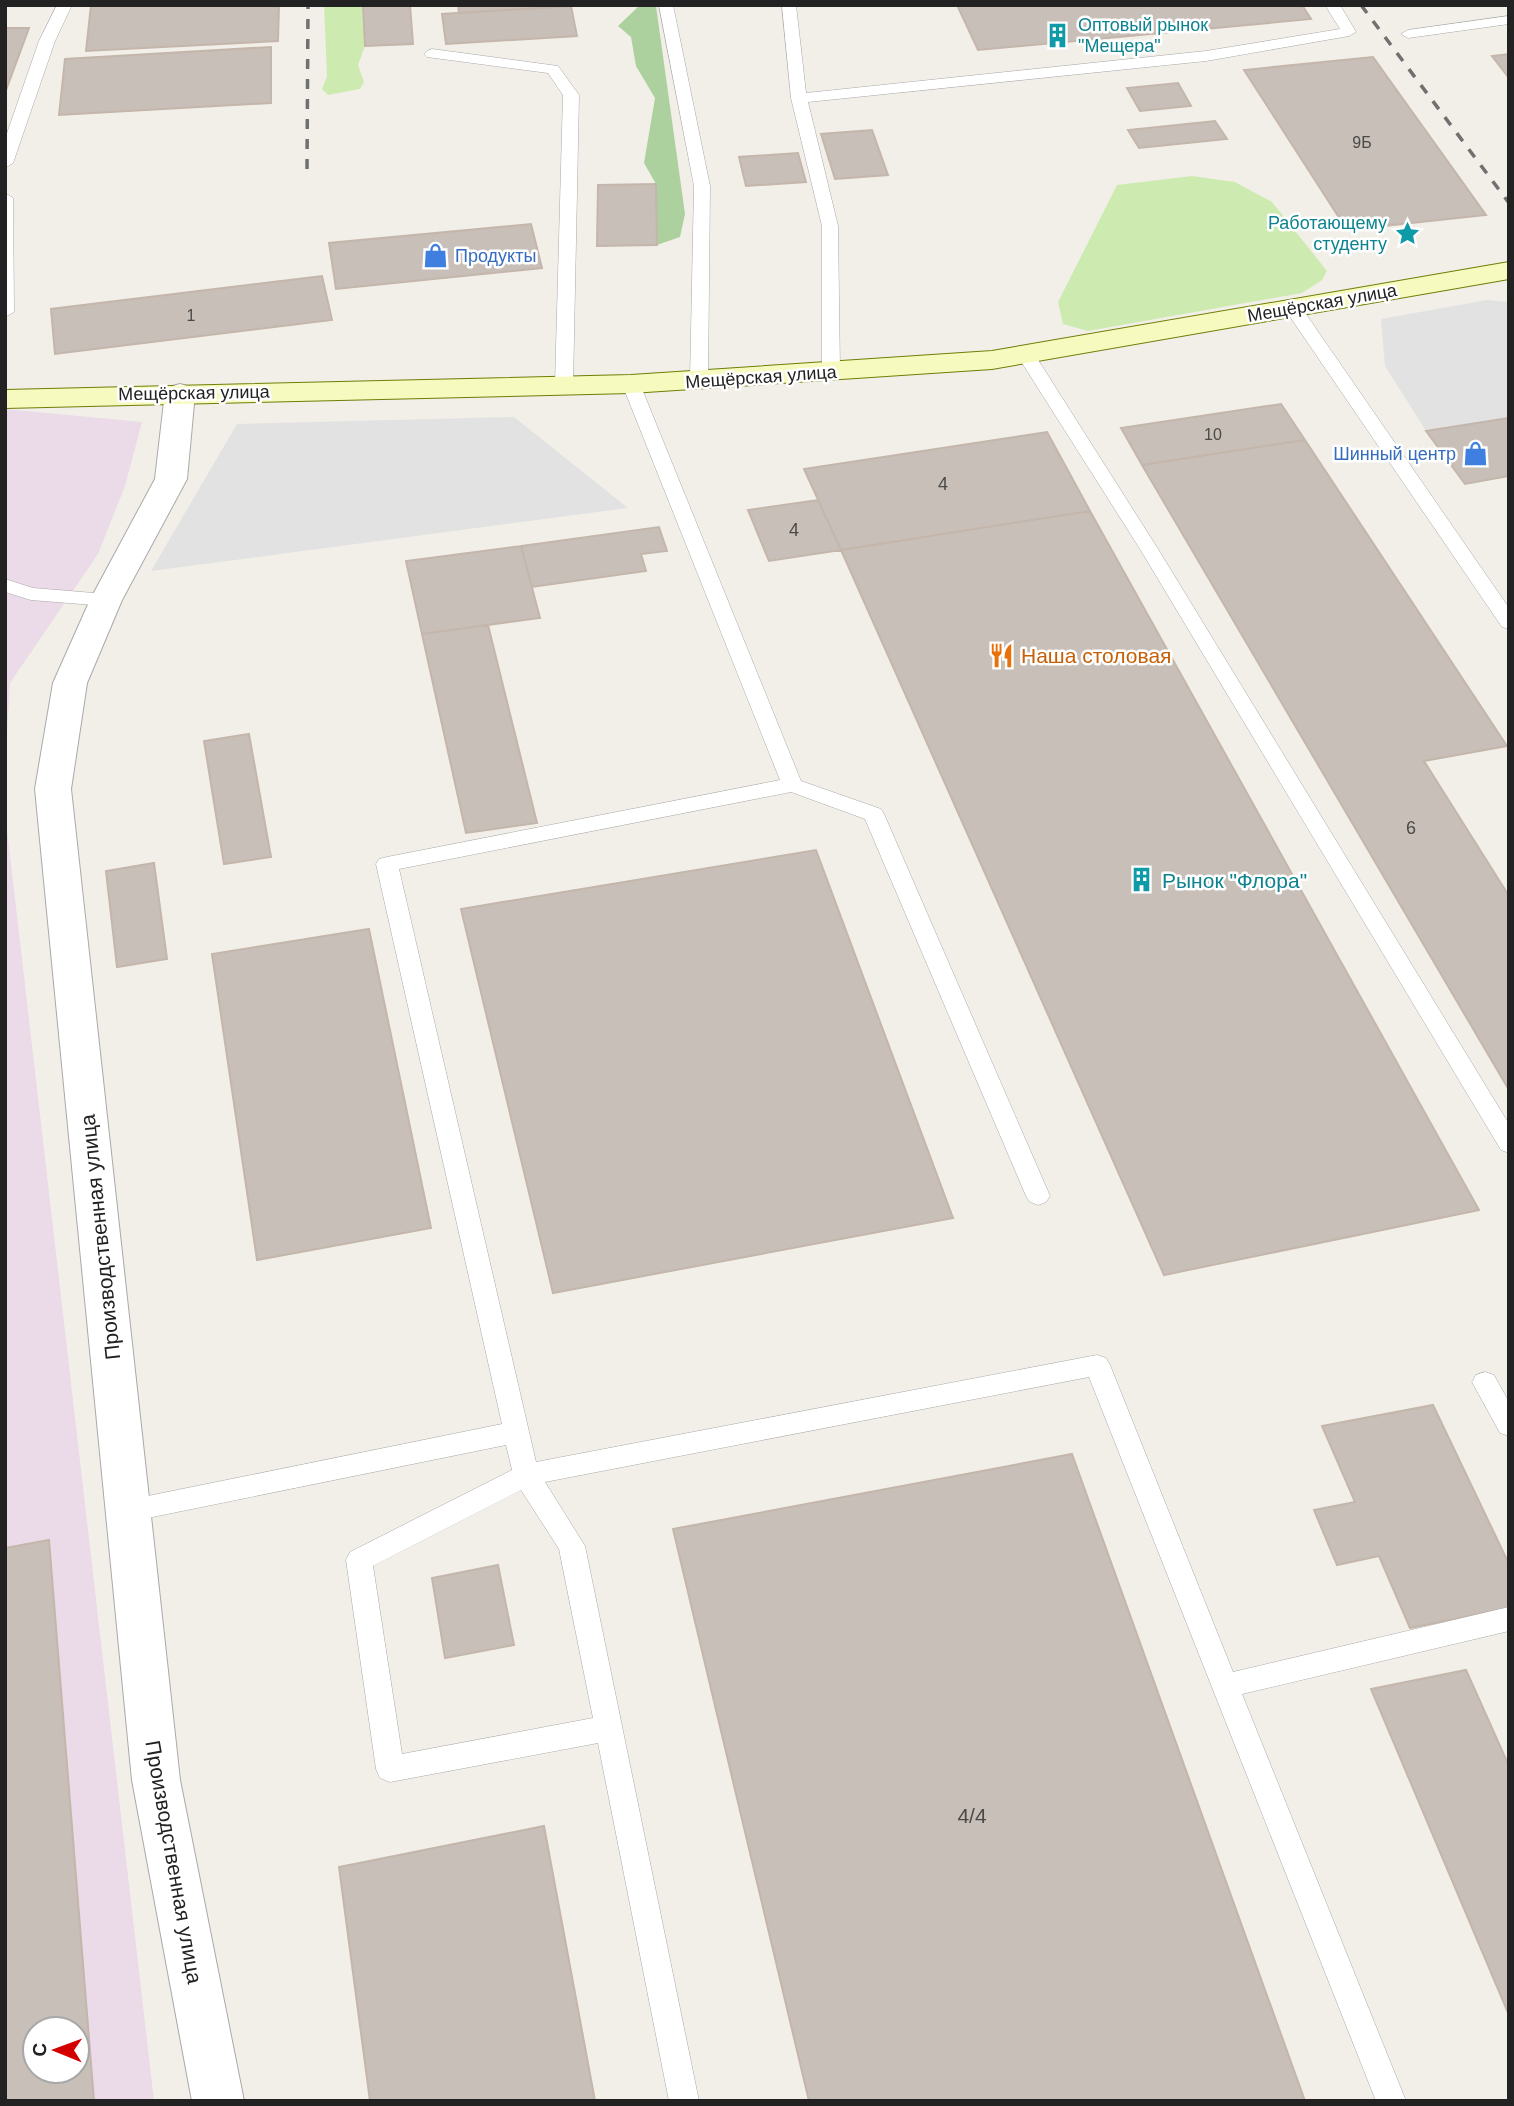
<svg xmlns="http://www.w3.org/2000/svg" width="1514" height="2106" font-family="Arial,sans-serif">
<rect width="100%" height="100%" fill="#f2efe9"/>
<path fill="#ebdbe8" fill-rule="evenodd" d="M5,409l137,13 -17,64 -27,68 -88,129 -5,84z
M5,812l149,1289h-149zM35,2029h42v42h-42z"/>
<path fill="#cdebb0" d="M324,5h39l2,41 -7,19 6,17 -4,7 -32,6 -6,-6 5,-13z
M1192,176l43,6 37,20 55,69 -5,9 -20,13 -214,38 -25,-7 -5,-22 59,-117z"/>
<path fill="#add19e" d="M639,6h17l29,208 -5,23 -23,8 -1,-61 -12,-21 11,-65 -19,-32 -5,-29 -13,-11z"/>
<path fill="#e2e2e2" d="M1487,300l22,2v116l-83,13 -41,-65 -4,-47z
M514,417l114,91 -477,63 86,-147z"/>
<path fill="#c7bfb8" stroke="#c4b6ab" stroke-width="2" fill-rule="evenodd" d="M91,5h188l-1,36 -192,10z
M363,5h47l3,39 -48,2z
M458,5h113v1l-112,7z
M957,5h345l9,14 -333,31z
M571,6l6,30 -131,8 -4,-30z
M5,28h24l-24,65z
M271,47v56l-212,12 6,-56z
M1509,54v24l-17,-22z
M1373,57l113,158 -139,15 -103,-160z
M1178,83l13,23 -51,5 -13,-23z
M1215,121l12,18 -88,9 -11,-18z
M872,130l16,45 -53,4 -14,-45z
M798,153l8,29 -60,4 -7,-29z
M656,184l1,61 -60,1 1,-61z
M531,224l11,44 -206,21 -7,-46z
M322,276l10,44 -277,34 -4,-45z
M1281,404l24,36 -163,25 -21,-37z
M1509,418v58l-44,8 -39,-53z
M1047,432l43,79 -249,39 -37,-81z
M1305,440l202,306 -83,15 85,135v194l-367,-625z
M818,500l23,50 -72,11 -21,-51z
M1090,511l389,699 -315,65 -323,-725z
M659,527l8,24 -26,3 5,17 -114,16 -11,-41z
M521,546l19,72 -118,16 -16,-73z
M488,625l49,198 -71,10 -44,-199z
M249,734l22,123 -47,7 -20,-123z
M816,850l137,368 -400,75 -92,-384z
M154,863l13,96 -50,8 -11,-96z
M369,929l62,299 -174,32 -45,-306z
M1433,1405l76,159v44l-99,20 -31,-72 -42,9 -23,-55 41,-8 -33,-76z
M1072,1454l233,647h-496l-136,-572z
M49,1540l45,561h-89v-553zM35,2029h42v42h-42z
M498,1565l16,80 -69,13 -13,-80z
M1466,1670l43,96v249l-138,-326z
M544,1826l51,275h-225l-31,-234z"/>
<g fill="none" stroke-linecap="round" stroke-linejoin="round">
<defs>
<path id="lane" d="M57,5h15l-17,36 -42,122 -8,5v-29l34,-98z
M659,5h14l37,181 -2,195 -9,5 -9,-5 4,-195z
M782,5h14l10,88 400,-42 134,-22 -15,-24h15l16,27 -7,4 -143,25 -398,41 30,124 2,146 -9,5 -9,-5v-146l-31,-128z
M1509,16v8l-101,14 -7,-4 7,-4z
M432,49l126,17 21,29 -6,290 -3,4h-12l-3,-4 8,-290 -15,-22 -121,-16 -3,-3 3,-3z
M5,193l8,5 1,114 -9,5z
M1293,303l6,1 210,304v21l-7,-2 -218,-319z
M1026,350l9,5 123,194 351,575v29l-8,-3 -361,-601 -123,-194z
M631,379l9,5 161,397 80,28 3,5 166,382 -4,6 -8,3 -8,-3 -4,-6 -161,-377 -74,-27 -392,77 137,593 561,-107 9,3 4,7 123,307 276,-65v24l-267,63 164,407h-30l-287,-724 -544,105 40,64 114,555h-30l-71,-358 -208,39 -10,-4 -4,-9 -30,-209 4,-8 162,-82 -6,-25 -378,77 -9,-3 -4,-8 4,-8 9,-3 374,-76 -126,-560 3,-5 8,-2 393,-77 -158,-396zM521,1490l38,59 34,169 -191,36 -29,-188z
M5,579l28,9 73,6 7,2 3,4 -3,4 -7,2 -75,-6 -26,-8z
M1485,1372l9,3 15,27v34l-9,-3 -28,-51 4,-7z"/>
<path id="street" d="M180,384l11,3 4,6 -8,86 -65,121 -35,83 -16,106 109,991 64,321h-52l-60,-321 -97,-991 18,-106 37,-83 65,-121 10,-86 4,-6z"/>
<path id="secondary" d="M1509,262v17l-517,90 -361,24 -626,15v-18l626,-15 361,-24z"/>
</defs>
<use href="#lane" stroke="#a9a9a9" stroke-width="1"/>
<use href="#street" stroke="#a9a9a9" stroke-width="2"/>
<use href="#secondary" stroke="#707d05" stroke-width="2"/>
<use href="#lane" fill="#fff" fill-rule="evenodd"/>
<use href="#street" fill="#fff" fill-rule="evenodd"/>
<use href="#secondary" fill="#f7fabf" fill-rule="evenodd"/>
<path stroke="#707070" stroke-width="3.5" stroke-dasharray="10 10" stroke-linecap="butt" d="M1361,5l148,198
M307,169l1,-164"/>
</g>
<defs>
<symbol id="building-bare" viewBox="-9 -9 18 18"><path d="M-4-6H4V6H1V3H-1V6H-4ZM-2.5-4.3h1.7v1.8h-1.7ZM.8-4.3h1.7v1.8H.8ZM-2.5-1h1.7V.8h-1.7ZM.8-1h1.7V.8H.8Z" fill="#0f9aa8" stroke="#fff" stroke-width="2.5" paint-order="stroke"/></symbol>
<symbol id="sight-bare" viewBox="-9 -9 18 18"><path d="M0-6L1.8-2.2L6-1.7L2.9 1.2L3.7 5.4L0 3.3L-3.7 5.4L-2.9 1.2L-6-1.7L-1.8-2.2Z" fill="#0f9aa8" stroke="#fff" stroke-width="2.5" paint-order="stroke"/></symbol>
<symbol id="shop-bare" viewBox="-9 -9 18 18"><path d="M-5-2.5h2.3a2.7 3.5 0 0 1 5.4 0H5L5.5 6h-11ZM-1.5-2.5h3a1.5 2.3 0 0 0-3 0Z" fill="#3f7fe0" stroke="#fff" stroke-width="2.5" paint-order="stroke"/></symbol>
<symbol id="restaurant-bare" viewBox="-9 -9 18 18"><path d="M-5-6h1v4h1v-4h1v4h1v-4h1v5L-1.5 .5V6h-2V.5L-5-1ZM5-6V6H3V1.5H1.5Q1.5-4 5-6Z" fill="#e8710a" stroke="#fff" stroke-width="2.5" paint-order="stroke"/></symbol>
</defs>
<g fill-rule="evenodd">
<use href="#building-bare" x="1040" y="18" width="35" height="35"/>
<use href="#sight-bare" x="1390" y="216" width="35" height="35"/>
<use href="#shop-bare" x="418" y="238" width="35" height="35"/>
<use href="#shop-bare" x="1458" y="436" width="35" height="35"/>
<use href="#restaurant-bare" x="984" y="638" width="35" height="35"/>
<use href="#building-bare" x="1124" y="862" width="35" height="35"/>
</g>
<g text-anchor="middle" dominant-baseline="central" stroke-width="5" stroke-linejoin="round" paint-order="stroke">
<g font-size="16" fill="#4b4948">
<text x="1362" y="142">9Б</text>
<text x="191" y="315">1</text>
<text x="1213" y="434">10</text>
</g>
<g font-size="18" fill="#0d838f" stroke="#fff" text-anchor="start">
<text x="1078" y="25">Оптовый рынок<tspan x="1078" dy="21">"Мещера"</tspan></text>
<text x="1387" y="223" text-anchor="end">Работающему<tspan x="1387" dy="21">студенту</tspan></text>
</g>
<g font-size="18" fill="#366cbe" stroke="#fff" text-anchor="start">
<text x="455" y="256">Продукты</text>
<text x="1456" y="454" text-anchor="end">Шинный центр</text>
</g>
<g font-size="18" fill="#222" stroke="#fff">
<text transform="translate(1322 303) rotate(-10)">Мещёрская улица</text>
<text transform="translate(761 377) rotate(-4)">Мещёрская улица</text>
<text transform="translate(194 393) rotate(-1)">Мещёрская улица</text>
</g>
<g font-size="18" fill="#4b4948">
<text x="943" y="484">4</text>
<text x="794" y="530">4</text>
<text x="1411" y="828">6</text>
</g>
<g font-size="21" fill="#c56008" stroke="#fff" text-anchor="start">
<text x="1021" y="655">Наша столовая</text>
</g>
<g font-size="21" fill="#0d838f" stroke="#fff" text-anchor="start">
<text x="1162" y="880">Рынок "Флора"</text>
</g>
<g font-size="21" fill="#222" stroke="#fff">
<text transform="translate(100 1237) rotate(-96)">Производственная улица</text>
<text transform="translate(174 1862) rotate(80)">Производственная улица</text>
</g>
<g font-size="21" fill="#4b4948">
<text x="972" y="1815">4/4</text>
</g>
</g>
<rect width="1514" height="2106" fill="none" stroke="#222222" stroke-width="14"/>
<g transform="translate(56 2050) rotate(271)"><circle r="33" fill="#ffffff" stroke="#a7a7a7" stroke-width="2"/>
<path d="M0-5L12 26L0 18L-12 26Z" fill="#d40000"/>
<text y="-10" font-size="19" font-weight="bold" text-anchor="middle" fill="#222222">С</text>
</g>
</svg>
